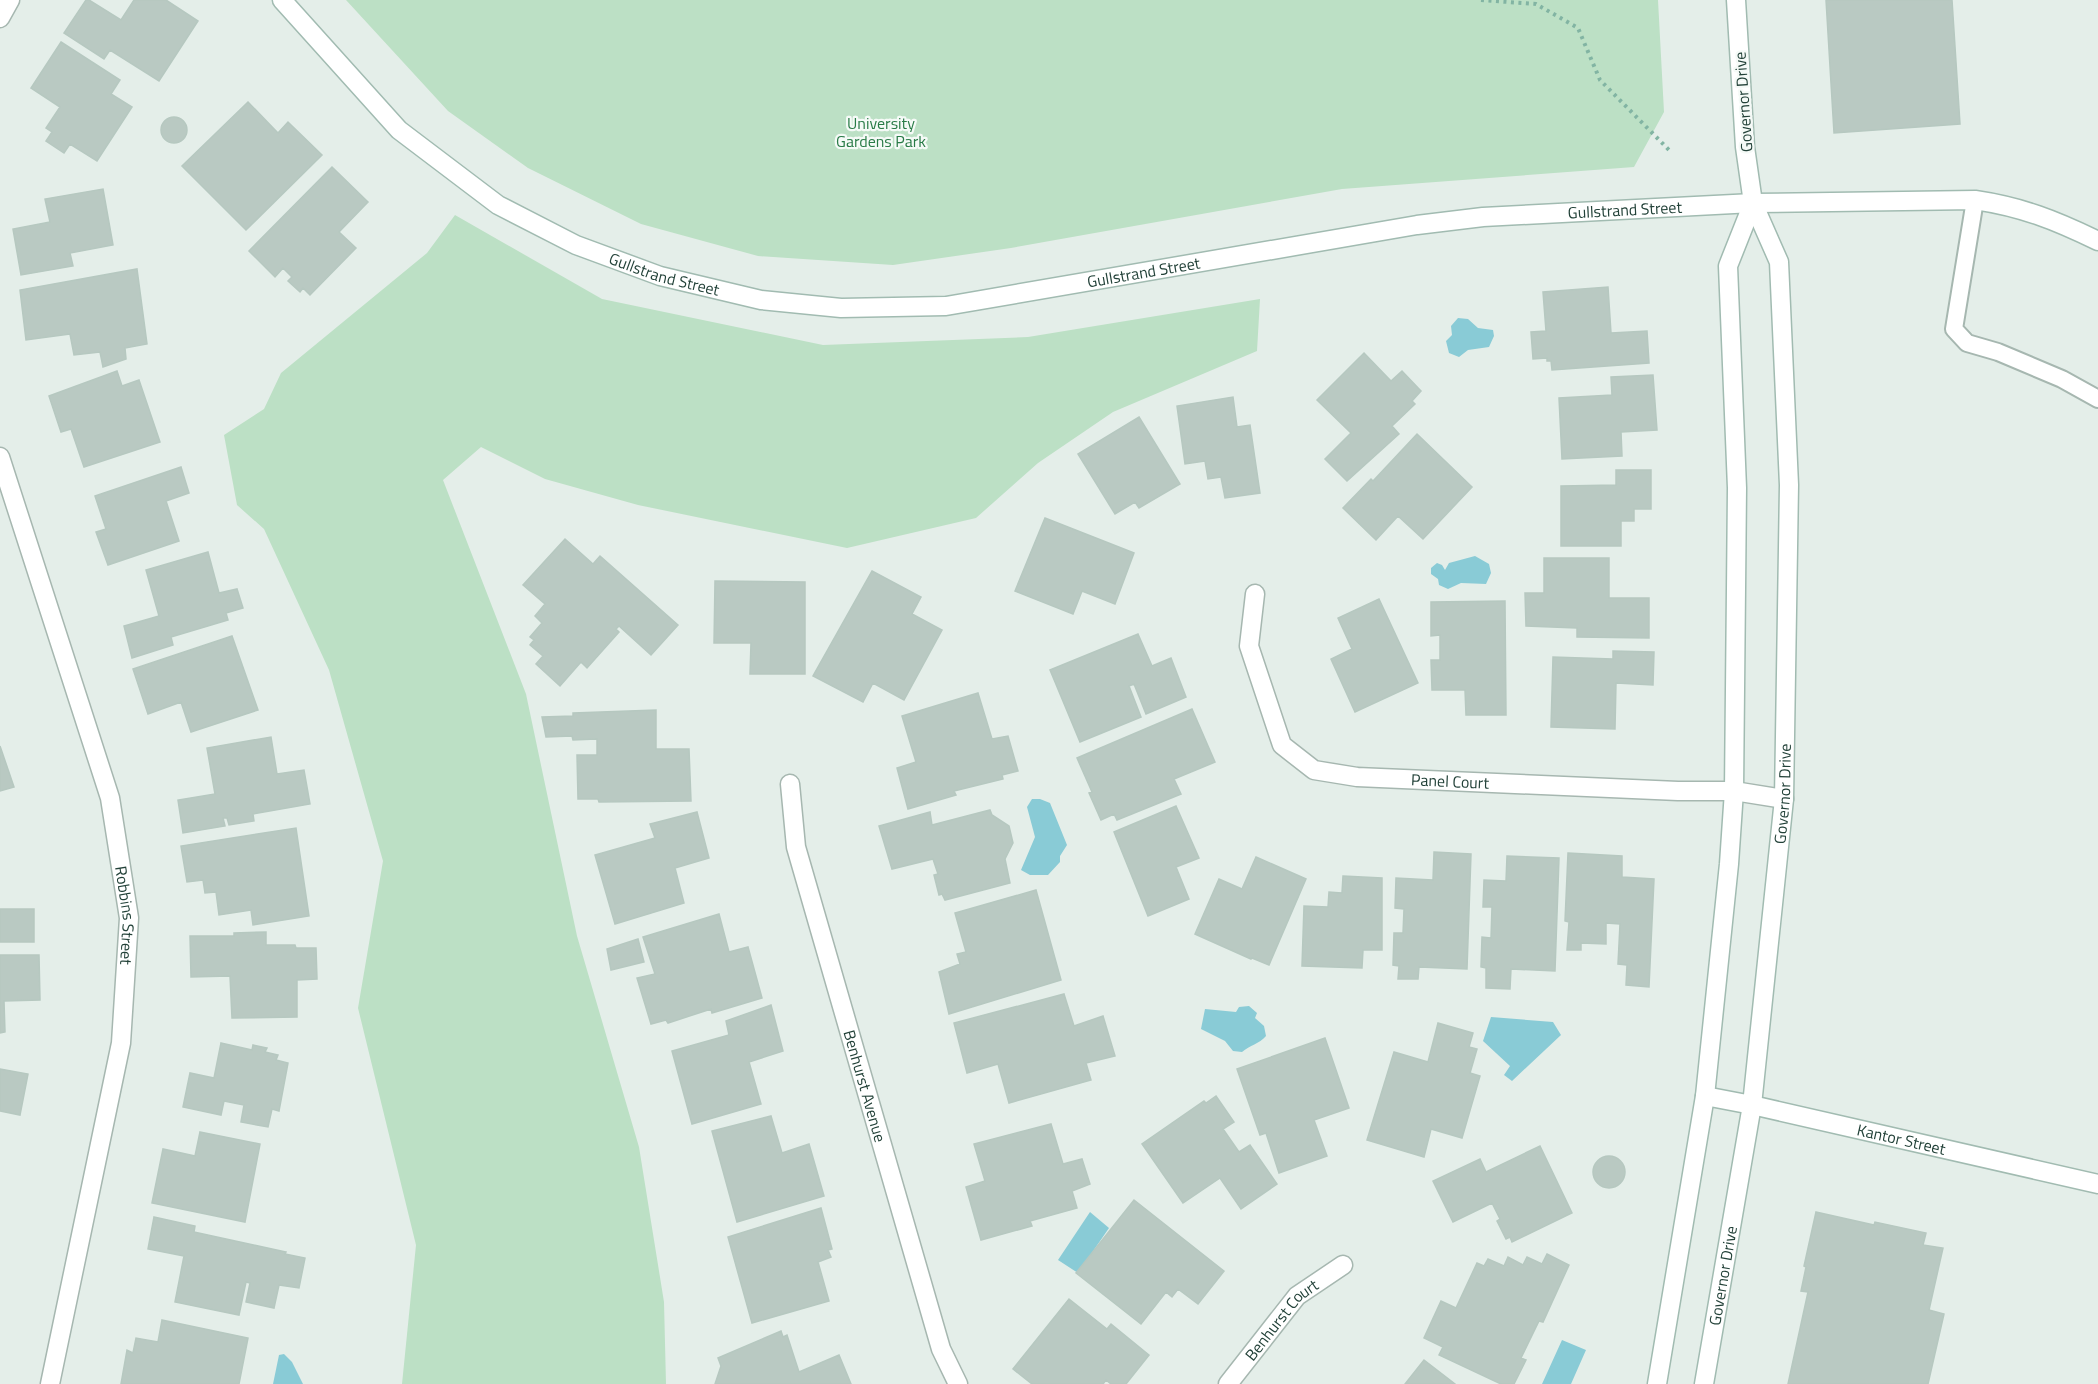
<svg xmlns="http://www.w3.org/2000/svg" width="2098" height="1384" font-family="'Titillium Web',sans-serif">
<rect width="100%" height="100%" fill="#e4eee9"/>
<path fill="#bce0c5" d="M346,0h1312l6,112 -30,55 -292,22 -331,59 -118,17 -135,-9 -117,-32 -113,-56 -80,-57z
M455,215l147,84 221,46 205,-8 232,-38 -3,52 -144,61 -75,51 -62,55 -129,30 -209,-43 -93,-26 -64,-32 -38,33 83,214 51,242 62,211 25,155 2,82h-264l14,-139 -58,-237 25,-147 -54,-191 -65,-141 -27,-24 -13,-70 40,-26 17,-36 146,-120z"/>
<path fill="#89cbd6" d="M1458,318l10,1 10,9 15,2 1,6 -5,11 -21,3 -9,7 -10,-4 -3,-12 6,-6 -1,-9z
M1475,556l14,8 2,9 -5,11 -25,-1 -13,6 -9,-4 -1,-6 -7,-5v-6l6,-5 5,2 3,5 4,-7z
M1032,799h8l10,4 17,42 -7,11v6l-12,13h-18l-9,-5 14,-33 -8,-30z
M1249,1006l8,7 -2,5 9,8 2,10c-7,8 -16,9 -24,16l-9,-1 -8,-10 -24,-12 4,-20 31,3 3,-5z
M1491,1017l62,5 8,13 -49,46 -8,-6 6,-9 -27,-25z
M1090,1212l19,16 -31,45 -20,-13z
M1562,1340l24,10 -15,34h-29z
M284,1354l8,8 11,22h-30l6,-29z"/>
<path fill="#b9c9c2" stroke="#b6c8c0" stroke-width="1.5" d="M86,0h3l32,20 13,-20h32l32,21 -39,60 -49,-31 -6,9 -40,-26z
M1826,0h126l8,124 -126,9z
M61,42l59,38 -9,14 21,13 -35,54 -27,-17 -6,9 -18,-12 6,-9 -6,-4 14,-21 -29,-19z
M248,102l30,31 10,-11 34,33 -76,75 -64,-64z
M161 130a13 13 0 1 1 26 0a13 13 0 1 1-26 0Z
M332,167l36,35 -29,30 17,16 -46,47 -7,-7 -3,4 -12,-11 4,-4 -9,-9 -8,9 -26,-26z
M103,189l10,56 -43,8 3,13 -52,9 -8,-46 37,-7 -5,-23z
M137,269l10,75 -22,4 1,11 -23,8 -3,-15 -26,3 -4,-21 -44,6 -6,-50z
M1608,287l3,46 36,-2 2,32 -97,7 -1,-9h-4v-3l-14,1 -2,-27 15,-1 -3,-39z
M1364,353l27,28 11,-10 19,20 -9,10 3,3 -23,22 7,8 -52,47 -22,-22 26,-26 -34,-33z
M117,371l5,15 17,-6 21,62 -76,25 -13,-38 -10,3 -12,-36z
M1653,375l4,55 -36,2 1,24 -60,3 -3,-61 53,-3 -1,-18z
M1233,397l4,30 13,-2 10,68 -35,5 -4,-21 -13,2 -3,-18 -20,3 -8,-58z
M1139,417l41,67 -41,24 -4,-6 -20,12 -37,-60z
M1417,434l55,53 -49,52 -25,-23 -22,24 -33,-32 28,-29 2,2z
M181,467l8,26 -23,8 13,40 -71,24 -12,-33 10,-3 -11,-33z
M1616,470h35v39h-17v12h-13v25h-60v-60l55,-1z
M1045,518l89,35 -19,51 -33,-13 -9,23 -58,-23z
M565,539l28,25 7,-8 78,69 -27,30 -32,-29 -3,3 3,3 -32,36 -6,-6 -21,24 -24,-22 7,-8 -13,-11 4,-5 -4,-3 12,-14 -7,-7 10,-12 -22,-19z
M208,552l11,41 18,-4 6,19 -17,5 2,7 -57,17 2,8 -41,13 -8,-32 35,-10 -13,-46z
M1544,558h65v40h40v40l-72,-1v-9l-51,-2 -1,-33h19z
M872,571l49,26 -9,17 30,16 -38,70 -31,-17 -10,19 -50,-26z
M715,581l90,1v92h-55l1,-31h-37z
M1379,599l39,84 -63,29 -24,-53 21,-10 -14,-31z
M1505,601l1,114h-40l-1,-25h-33l-1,-30h9v-25l-9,1v-34z
M1138,634l14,32 19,-8 15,39 -40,17 -12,-30 -5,2 12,31 -61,25 -30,-72z
M232,636l26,74 -67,22 -10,-30 -33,12 -15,-45z
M1613,651l41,1 -1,33 -37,-2 -1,46 -64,-2 2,-70 60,2z
M978,693l14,46 16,-3 10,35 -16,4 1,4 -49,12 2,4 -48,14 -11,-41 19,-6 -14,-46z
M1192,709l23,53 -41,17 7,15 -64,26 -3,-6 -13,6 -12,-27 3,-1 -15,-34z
M656,710v39h33l2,52 -92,1 -1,-3h-20l-1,-44h20v-16l-24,1 -1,-4 -26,1 -4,-20 31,-1v-3z
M271,737l6,37 27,-4 6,34 -57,10 1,7 -25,4 -2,-7h-4l2,8 -42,7 -5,-33 37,-6 -8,-46z
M0,746l14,41 -14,4z
M1176,806l23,52 -23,9 13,32 -41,17 -34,-84z
M990,810l2,5 17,11 4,17 -8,16 5,24 -65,17 -3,-6 -3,1 -5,-20 4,-1 -5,-15 -41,10 -13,-43 51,-14 2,13z
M697,812l12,46 -34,10 9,35 -69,21 -20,-69 60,-17 -5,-14z
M296,828l13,88 -56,9 -2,-15 -32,5 -3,-23 -11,1 -2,-13 -16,2 -6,-36z
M1434,852l37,2 -4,115 -48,-2 -1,12h-20l1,-13 -6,-1 1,-32h9l1,-24 -9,-1 1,-30 37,2z
M1568,853l54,3v21l32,2 -5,108 -23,-2 1,-20 -9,-1 2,-40 -14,-1v21l-25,-1v7h-14l2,-28 -4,-1z
M1507,856l52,2 -4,113 -44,-2 -1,20 -24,-1v-20l-5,-1 1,-30 9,1 1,-31h-9l1,-27 22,1z
M1256,857l50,22 -37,86 -17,-7 -1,1 -56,-25 24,-55 23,10z
M1343,876l39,2v72h-19l-1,18 -60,-2 2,-60 24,1 1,-15 13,1z
M1036,890l25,90 -112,34 -10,-42 21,-8 -3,-10 9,-2 -11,-39z
M0,909h34v33h-34z
M719,914l10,38 19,-5 14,51 -50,15 -1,-4 -43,14 -2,-3 -15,4 -14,-46 18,-4 -12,-37z
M266,932v13h29l1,3h20l1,31 -20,1v37l-65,1 -2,-42 -39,1 -1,-41h44v-3z
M638,939l6,23 -33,8 -4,-21z
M0,955h39l1,45 -36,1 1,31 -5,1z
M1064,994l10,32 29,-10 12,40 -29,7 5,17 -82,23 -11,-39 -31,9 -13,-50z
M771,1005l12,46 -34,11 12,42 -69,20 -20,-73 57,-16 -3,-14z
M1438,1023l35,10 -4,14 8,2 -7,24 10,3 -18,62 -31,-9 -7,28 -57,-17 27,-88 34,10z
M1325,1038l24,70 -35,12 13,36 -48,17 -13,-40 -6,2 -23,-66z
M221,1043l31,7 1,-5 14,3 -2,4 13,3 -2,5 12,3 -9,48 -7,-2 -4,18 -27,-5 3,-17 -20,-4 -3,14 -38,-8 7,-34 24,5z
M0,1069l28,5 -8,41 -20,-4z
M1216,1096l18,26 -11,7 16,23 11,-7 27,39 -36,25 -21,-31 -37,25 -41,-59 62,-43 2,2z
M771,1116l11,37 27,-9 15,52 -87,26 -25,-91z
M1051,1124l12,40 19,-5 8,25 -18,7 5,17 -47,13 2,5 -51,14 -15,-53 19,-6 -11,-37z
M200,1132l60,12 -15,78 -93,-19 11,-54 32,7z
M1540,1146l32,67 -60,29 -2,-5 -4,2 -9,-18 3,-2 -8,-16 -39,19 -20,-41 47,-22 6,13z
M1593 1172a16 16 0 1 1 32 0a16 16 0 1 1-32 0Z
M1134,1200l90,71 -26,33 -20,-15 -6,8 -6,-5 -25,32 -65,-51z
M821,1208l11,41 -4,1 3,7 -13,5 11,39 -77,22 -24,-86z
M1816,1212l58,13 1,-3 51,11 -3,12 20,3 -14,62 15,4 -16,70h-140l20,-92 -7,-1 5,-24 -2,-1z
M154,1217l41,9 -1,6 92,20 -1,2 20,4 -6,30 -20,-3 -5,23 -28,-6 4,-19 -4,-1 -7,33 -64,-13 9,-46 -36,-7z
M1547,1254l22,11 -26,57 -4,-1 -18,37 5,2 -12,24h-13l-62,-29 4,-8 -19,-9 17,-37 15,7 21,-45 7,3 4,-7 16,7 4,-9 15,8 4,-8 15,7z
M1069,1299l38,30 4,-5 38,31 -23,29h-15l-5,-4 -3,4h-71l-19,-15z
M162,1320l86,18 -9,46h-118l6,-34 6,3 3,-15 22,4z
M781,1331l2,6 4,-2 12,37 40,-17 12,29h-136l6,-18 -3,-8z
M1424,1360l31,24h-50z"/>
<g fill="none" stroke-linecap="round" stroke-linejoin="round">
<defs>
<path id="lane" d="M1975,200l-21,129 13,14 31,9 64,27 36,20"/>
<g id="street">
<path d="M0,18l10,-18"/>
<path id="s1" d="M0,457l110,341 19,120 -8,125 -71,341"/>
<path id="s2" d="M1255,594l-6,52 33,99 32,25 43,7 321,14h56l50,8"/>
<path id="s3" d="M790,784l6,63 145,502 17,35"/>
<path id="s4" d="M1228,1384l69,-88 46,-31"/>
</g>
<g id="secondary">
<path id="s5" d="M282,0l117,130 99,75 78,40 84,31 101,24 80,8 105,-2 471,-81 66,-8 270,-14 222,-3c47,7 80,20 123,41"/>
<path id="s6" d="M1705,1096l47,9 346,79"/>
<path d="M1657,1384l48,-288 24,-232 5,-73 3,-303 -9,-222 25,-63"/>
<path id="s7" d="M1704,1384l48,-279 32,-306 5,-314 -10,-223 -26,-59 -8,-56 -9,-147"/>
</g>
</defs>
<use href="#lane" stroke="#a6b7b0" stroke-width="20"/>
<use href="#street" stroke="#a6b7b0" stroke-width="21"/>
<use href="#secondary" stroke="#a1bbb1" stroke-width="21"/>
<path stroke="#82b4a3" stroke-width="4" stroke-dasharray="3 4.5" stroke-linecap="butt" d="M1481,0l55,4 42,24 22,52 71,72"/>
<use href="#lane" stroke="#fff" stroke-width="16"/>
<use href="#street" stroke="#fff" stroke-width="18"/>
<use href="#secondary" stroke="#fff" stroke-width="18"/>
</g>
<g text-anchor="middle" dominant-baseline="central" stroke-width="4.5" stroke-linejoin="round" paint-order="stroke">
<g font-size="16" fill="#224138" stroke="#f5faf7">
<text transform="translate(1743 102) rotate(-94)">Governor Drive</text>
<text stroke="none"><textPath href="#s5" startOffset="1452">Gullstrand Street</textPath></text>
<text stroke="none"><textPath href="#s5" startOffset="966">Gullstrand Street</textPath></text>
<text stroke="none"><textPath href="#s5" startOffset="480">Gullstrand Street</textPath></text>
<text stroke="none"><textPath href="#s2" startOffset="334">Panel Court</textPath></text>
<text stroke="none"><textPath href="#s7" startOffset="596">Governor Drive</textPath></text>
<text stroke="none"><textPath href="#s1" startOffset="477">Robbins Street</textPath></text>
<text stroke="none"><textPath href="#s3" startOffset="312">Benhurst Avenue</textPath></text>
<text stroke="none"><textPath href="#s6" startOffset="201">Kantor Street</textPath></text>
<text stroke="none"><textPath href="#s7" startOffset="110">Governor Drive</textPath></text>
<text stroke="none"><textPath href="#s4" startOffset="84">Benhurst Court</textPath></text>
</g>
<g font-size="16" fill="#297b47" stroke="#f5faf7">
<text x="881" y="123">University<tspan x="881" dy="18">Gardens Park</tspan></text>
</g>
</g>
</svg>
